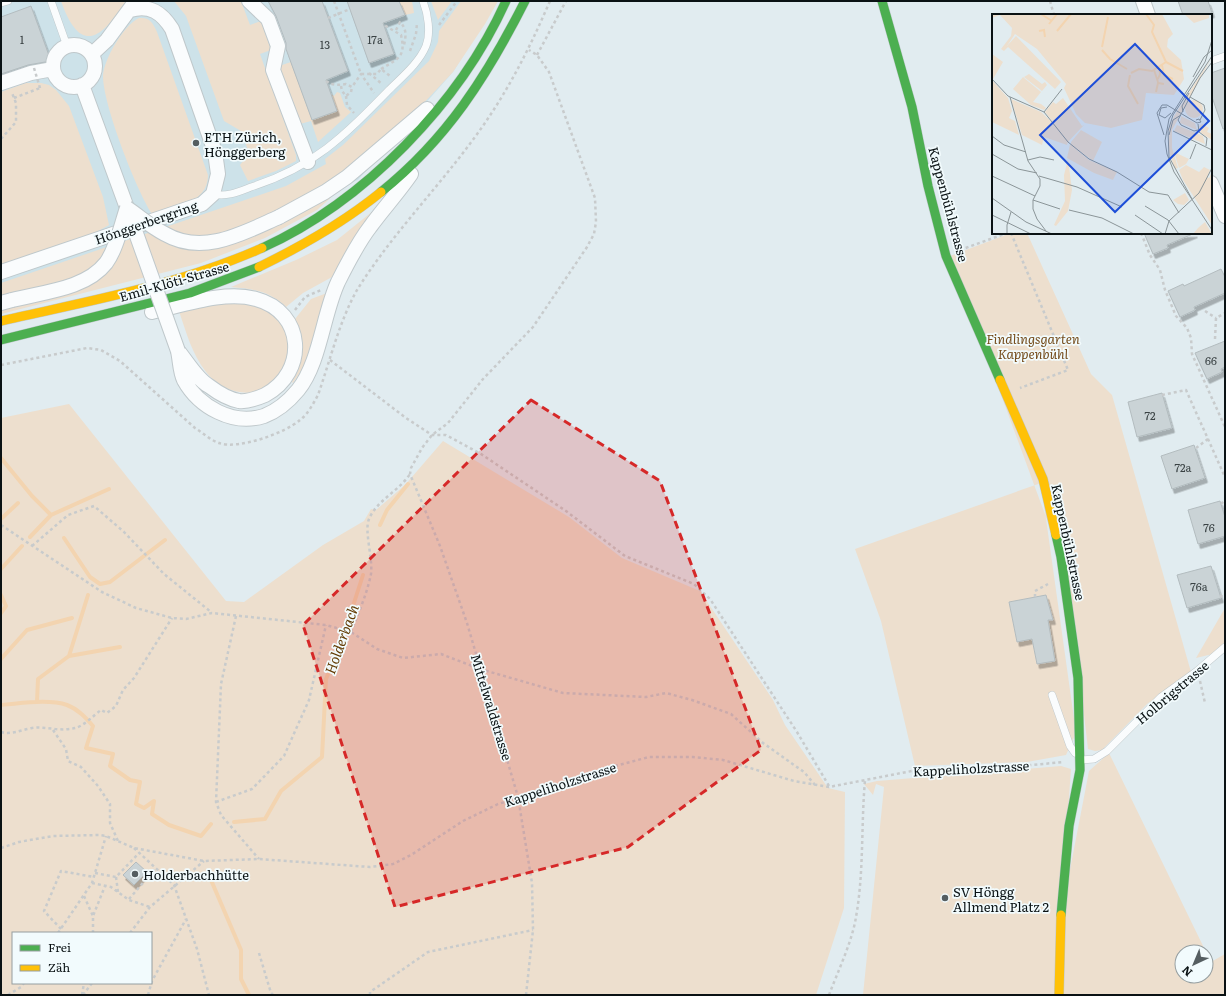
<svg xmlns="http://www.w3.org/2000/svg" width="1226" height="996" font-family="Literata,serif">
<defs>
<filter id="shadow"><feDropShadow dx="2.5" dy="4.5" stdDeviation="0" flood-color="#0004"/></filter>
</defs>
<rect width="100%" height="100%" fill="#e1ecf0"/>
<path fill="#cde2e9" d="M1,1h497l-45,71 -95,108 -357,134z"/>
<path fill="#eddfce" fill-rule="evenodd" d="M61,1h65c-25,39 -46,54 -65,0z
M174,1h67l9,24 11,-4 10,29 -11,4 36,101v6l-20,10 -28,10 -8,-16 9,-12 -8,-22 -17,-10 -38,-105z
M399,1h13l2,12 -9,2z
M431,1h21l-14,19z
M461,1h37l-13,23 -32,48 -98,104 -38,34 -52,28 -64,25 -200,51v-31l285,-97 40,-22 -1,-5 18,-14 86,-84 9,-19 1,-11z
M139,18c11,-1 14,5 18,14l51,143c0,29 -34,32 -56,39 -16,-25 -49,-109 -49,-138 1,-17 20,-50 36,-58z
M291,62l21,58 25,-9 -6,-17 3,2 3,-4 3,1 5,14 6,5 -33,30 -7,-21 -11,3 -21,-58z
M26,83h15l8,2 7,5 13,16 34,91 6,28 -18,10 -81,28 -9,1v-172z
M378,207l-18,22 -28,48 -29,16 -17,14c-16,-16 -33,-18 -55,-20l65,-27 41,-20z
M1011,233h16l64,141 21,21 79,277 -44,32 -45,46 -7,1 -7,-2 -20,-172 -118,-321z
M327,293l-23,73 -11,17 -1,-1 6,-11 5,-28 -8,-24 16,-20z
M225,302c12,0 24,0 35,5 18,7 36,32 29,51 -2,5 -5,9 -8,14 -2,3 -3,7 -6,10 -21,19 -53,11 -69,-10 -14,-18 -20,-40 -27,-61z
M69,404l157,197 18,1 79,-57 41,-24 7,-12 5,1 29,-25 38,-44 126,76 53,41 78,33 73,109 12,25 43,63 17,4 -1,116 -28,87h-815v-577zM13,933h138v50h-138z
M1041,483l35,250 -10,22 -39,7 -112,4 -34,-145 -26,-72z
M1225,608v43l-29,7z
M1109,753l97,199h-24v24h24v-24l5,10 14,-8v41h-164l2,-89 26,-135z
M1061,766l10,3 -16,226h-192l21,-208 -8,-3 -3,11 -9,-11 13,-3z"/>
<g fill="none" stroke-linecap="round" stroke-linejoin="round">
<path stroke="#f3d4b0" stroke-width="4" d="M1,458l31,38 19,19
M2,518l16,-15
M380,525l7,-15 21,-26
M30,537l21,-22 58,-26
M64,538l26,39 10,7 10,-2 55,-42
M1,569l21,-23
M1,595l5,11 -5,7
M69,656l51,-9
M1,659l26,-29 45,-12
M37,702l1,-23 31,-23 19,-61
M1,705c18,-2 49,-6 66,0 11,4 19,13 26,21l-7,22 27,6 -3,12 20,14 10,2 -4,22 8,4 10,-7 -2,13 17,11 32,11 10,-12
M234,822l31,-3 16,-28 41,-34 4,-78 14,-33 23,-71
M211,880l30,70v29l8,16"/>
</g>
<path fill="#cad3d6" stroke="#b3bcbf" filter="url(#shadow)" d="M268,1h54l26,70 -22,9 11,31 -25,9 -26,-71v-6l-10,-27z
M347,1h52l6,14 -22,8 11,31 -25,9z
M1178,1h30l4,12 -7,2h-22z
M31,6l20,55 -23,4 -27,9v-57z
M1225,68v60l-2,1 -12,-35v-21z
M1144,233h51l-28,12 1,3 -15,6z
M1221,269l4,8v16l-31,14 1,3 -15,7 -12,-26 15,-7 1,2z
M1225,341v26l-4,2 1,3 -15,7 -12,-26z
M1162,393l10,35 -35,9 -9,-35z
M1194,445l11,33 -33,11 -11,-33z
M1220,501l5,16v19l-27,8 -10,-34z
M1211,566l10,32 -34,10 -10,-33z
M1046,595l7,25h-5l7,41 -18,3 -5,-25 -15,3 -8,-40z
M136,862l11,10 -13,13 -11,-10z"/>
<g fill="none" stroke-linecap="round" stroke-linejoin="round">
<defs>
<path id="lane" d="M51,1l16,45
M1,3l7,-2
M1211,61l14,-5
M213,194c14,3 25,-2 38,-7 63,-20 93,-51 138,-97 13,-13 30,-27 37,-44 5,-13 2,-32 -3,-45
M1052,695l18,51 5,7
M1081,760l13,-1 13,-8 54,-54 36,-26 28,-24"/>
<path id="street" d="M249,1l19,18 10,27 -5,24 35,92
M1143,1l5,14
M53 66a21 21 0 1 1 42 0a21 21 0 1 1-42 0Z
M92,54l15,-14 28,-38
M1,83l30,-10 22,-4
M82,85l45,123
M1211,183l14,33
M279,217l46,-25 22,-15 80,-68
M1,272l195,-66 6,-2 11,-10 5,-20 -3,-22 -43,-123c-10,-16 -22,-25 -42,-19
M1,303l11,-3
M152,312c32,-7 73,-22 104,-13 49,13 52,73 9,96 -7,3 -18,7 -26,6 -11,-2 -22,-9 -30,-15 -12,-7 -21,-23 -30,-34
M178,351c2,9 2,21 6,29 15,27 49,46 80,36 13,-5 25,-15 34,-26 22,-27 25,-76 40,-108 9,-18 19,-38 32,-55 13,-18 28,-34 41,-53"/>
<path id="fast" d="M882,1l30,106 16,79 18,70 54,124
M381,192c66,-53 106,-116 144,-191
M262,248c102,-46 198,-145 244,-247
M1,340l189,-47 69,-26
M1056,535l5,22 17,121 2,92 -11,56 -8,89"/>
<path id="slow" d="M259,267c43,-21 84,-44 122,-75
M1,321c88,-20 178,-36 261,-73
M1000,380l43,99 13,56
M1059,995l2,-80"/>
</defs>
<use href="#lane" stroke="#bfc8cb" stroke-width="8"/>
<use href="#street" stroke="#bfc8cb" stroke-width="16"/>
<use href="#fast" stroke="#bfc8cb" stroke-width="10"/>
<use href="#slow" stroke="#bfc8cb" stroke-width="10"/>
<path stroke="#c8cbcc" stroke-width="2.5" stroke-dasharray="3 3" stroke-linecap="butt" d="M334,1l27,73h16l4,-5 9,7
M1050,1l4,14
M328,18l22,-9
M439,25l18,-24
M396,30l4,-8c7,7 6,14 4,23
M410,51l6,-17 1,-11
M537,55l29,-54
M381,69c18,-11 25,-12 20,-34l-17,-10
M369,73l13,11
M326,81c7,5 13,4 20,3l6,3 9,-13 13,19
M341,86l1,5 4,5 5,-4 1,-5
M346,96l1,9 7,8
M14,98l26,-10
M1,139l15,-17v-19l-4,-10
M1011,233l57,137 -48,18
M1141,233l9,22 10,15 5,20 11,26 11,12 4,10 1,16 33,73
M960,250l47,-17
M295,310l10,-13 16,-7
M1205,311l11,7
M1215,339l1,-21 9,-5
M330,360l76,58 26,17h14l35,19 85,57 59,45 69,28 16,15 87,133 32,54
M1,365l86,-17 14,2 19,11 75,67c8,5 15,12 24,15 19,7 66,-10 81,-23 8,-6 13,-16 18,-25 12,-34 21,-73 39,-105 33,-53 78,-99 115,-149 33,-44 56,-89 78,-140
M1162,395l24,-5 39,87
M1196,448l12,-9
M1221,504l4,-4
M1,525l101,67 34,16 36,10 14,1 26,-6 114,12 25,7 26,17 26,9 38,-4 39,15 83,24 83,4 20,-4 26,7 39,14 32,29 41,29 11,13
M32,546l36,-31 26,-9 30,26 40,42 47,38
M1035,597v-6l13,-7
M1220,597l5,-4
M236,616l-15,68 -5,118 5,13 38,44
M351,632c7,-18 16,-38 20,-58 2,-16 -7,-43 -2,-55 8,-19 30,-28 41,-45
M1200,681l5,22
M53,730l13,19 2,12 13,6 17,19 12,18v19l8,18
M1,732c10,3 20,-2 31,-4 14,-2 28,4 43,0 9,-2 19,-13 26,-18l6,3 9,-7 7,-16 11,-12 38,-60
M216,802l36,-13 32,-33 25,-56 17,-75
M1,848l18,-6 34,-6 46,-1 7,1 28,12 70,13 55,-2 111,8 23,-3 18,-9 52,-34 35,-17 42,-12 64,-23 45,-12h44l30,3 71,21 35,6 88,-17 104,-4 43,-4
M134,848l40,37 23,64 12,46
M95,873l21,4 23,-24
M116,877l2,15
M92,883l19,4 18,13 21,7
M84,896l9,20
M129,899l27,-31
M61,929l-17,-18 17,-40 33,6
M58,933l34,-50 14,-47
M93,933v-17l12,-30
M130,933l20,-26 54,-46
M259,953l12,40 2,2
M8,995l13,-8 3,-4
M82,995l2,-12
M83,995l9,-12
M148,995l4,-14 34,-62
M370,995v-3l58,-40 105,-22
M526,995l7,-65 -1,-47 -14,-86 -51,-174 -27,-77 -30,-72 1,-6 11,-20 10,-13 16,-12 35,-44 50,-52 54,-80 7,-13 2,-12 -1,-24 -46,-126 -12,-17 -8,-5
M829,995c9,-24 23,-53 27,-78 8,-45 5,-91 9,-137"/>
<use href="#lane" stroke="#fafcfd" stroke-width="7"/>
<use href="#street" stroke="#fafcfd" stroke-width="14"/>
<use href="#fast" stroke="#4caf50" stroke-width="9"/>
<use href="#slow" stroke="#ffc107" stroke-width="9"/>
<defs>
<path id="street-bridge" d="M127,208c12,8 24,19 38,26 38,22 78,-1 114,-17
M127,208l51,143
M12,300c31,-8 74,-11 94,-37 11,-15 15,-38 21,-55"/>
</defs>
<use href="#street-bridge" stroke="#bfc8cb" stroke-width="16" stroke-linecap="butt"/>
<path stroke="#c8cbcc" stroke-width="2.5" stroke-dasharray="3 3" stroke-linecap="butt" d="M34,68l6,20"/>
<use href="#street-bridge" stroke="#fafcfd" stroke-width="14"/>
</g>
<path fill="#d62828" fill-opacity="0.2" stroke="#d62828" stroke-width="3" stroke-dasharray="8 5" stroke-linejoin="round" d="M531,400l129,81 101,269 -133,97 -233,60 -92,-282z"/>
<g fill="#555e61" stroke="#f2fbfd" stroke-width="1.5">
<circle cx="196" cy="143" r="4"/>
<circle cx="135" cy="874" r="4"/>
<circle cx="945" cy="898" r="4"/>
</g>
<g text-anchor="middle" dominant-baseline="central" stroke-width="3.5" stroke-linejoin="round" paint-order="stroke">
<g font-size="11" fill="#3a4244">
<text x="22" y="39">1</text>
<text x="375" y="39">17a</text>
<text x="325" y="44">13</text>
<text x="1211" y="360">66</text>
<text x="1150" y="415">72</text>
<text x="1183" y="467">72a</text>
<text x="1209" y="527">76</text>
<text x="1199" y="586">76a</text>
</g>
<g font-size="13" fill="#0a1214" stroke="#f2fbfd" text-anchor="start">
<text x="204" y="136">ETH Zürich,<tspan x="204" dy="15">Hönggerberg</tspan></text>
<text x="143" y="874">Holderbachhütte</text>
<text x="953" y="891">SV Höngg<tspan x="953" dy="15">Allmend Platz 2</tspan></text>
</g>
<g font-size="13" fill="#0a1214" stroke="#f2fbfd">
<text transform="translate(949 204) rotate(75)">Kappenbühlstrasse</text>
<text transform="translate(146 222) rotate(-19)">Hönggerbergring</text>
<text transform="translate(174 281) rotate(-16)">Emil-Klöti-Strasse</text>
<text transform="translate(1069 542) rotate(78)">Kappenbühlstrasse</text>
<text transform="translate(1172 692) rotate(-40)">Holbrigstrasse</text>
<text transform="translate(492 707) rotate(73)">Mittelwaldstrasse</text>
<text transform="translate(971 768) rotate(-3)">Kappeliholzstrasse</text>
<text transform="translate(560 784) rotate(-18)">Kappeliholzstrasse</text>
</g>
<g font-size="13" font-style="italic" fill="#754c1b" stroke="#f2fbfd">
<text x="1033" y="338">Findlingsgarten<tspan x="1033" dy="15">Kappenbühl</tspan></text>
</g>
<g font-size="14" font-style="italic" fill="#633b04" stroke="#f2fbfd">
<text transform="translate(341 639) rotate(-70)">Holderbach</text>
</g>
</g>
<g transform="translate(992 14)">
<rect width="220" height="220" fill="#e1ecf0"/>
<path d="M0,0h170l11,20 -5,5 -1,8 14,13 3,19 -10,16 -28,-2 -4,27 -31,8 -26,-5 -9,-9 -12,-26 2,-4 -29,-35 -22,-15 -8,12 9,-10 45,46 -6,7 -47,-42 -4,4 -3,-2 10,-13 1,-8 -12,-13 -8,3zM192,0h25v4l-15,5zM0,40l11,8 -10,17 -1,-1zM220,43l-40,73v18l6,20 -3,1 -6,-17v-24l5,-12zM37,60l13,10 3,-2 2,3 -5,6 -18,-14zM31,63l18,15 -8,10 8,2 5,4 -2,2 -13,-5 -18,-16zM0,66l16,18 4,13 -3,7 6,3 4,14 -27,-13zM71,84l19,28 2,-1 -16,17 -1,3 -23,-8 -2,8 -20,-10 -11,-36 30,13 15,14 -11,-14 8,-10 3,2zM193 95a9 9 0 1 1 18 0a9 9 0 1 1-18 0ZM189,102l14,7 2,7 -17,-7zM210,110l7,4 -2,4 5,2v6l-11,-7 -2,-7zM185,111l26,11 2,8 -31,-13zM89,116l21,12 -9,19 -22,-16v-3zM78,130l19,16 28,12 -4,8 -19,-7 -27,-15zM182,138l15,7 -3,5 -7,4zM76,145l4,31 -4,21 -12,15 -2,-1 11,-24 -1,-26zM194,151l13,7 5,-5 6,3 -3,7 2,1 3,-6v53l-29,-45 -4,-10zM193,179l4,7 -5,5 -6,-1 -5,-4zM213,208l7,12h-19l5,-6z" fill="#eddfce"/>
<path fill="none" stroke="#f3d4b0" stroke-width="2" d="M49,0l11,7M57,10l8,-10M47,17l5,-1 1,7M65,17l14,-17M110,33l6,-30M110,36l8,9 17,10M174,48l17,9M170,51l2,10 9,4M162,56l4,12M139,59l8,-4 13,2 14,-9 -14,-30 2,-7 -8,-11M138,61l-2,11 10,18M166,65l2,-5 -1,-8M164,78l2,-9 6,1"/>
<path fill="none" stroke="#8b9598" stroke-width="1" d="M220,26l-7,22 -36,57 -4,22 2,13 7,18 38,58M201,63l11,-20 8,-7M0,65l16,17 36,16 24,30 21,17 28,13 32,20 19,3M18,83l18,64 12,18v7l-7,14v9l4,10 9,12M198,83l14,8 1,5 -5,10M175,93l-6,1 -2,7 6,3 6,-5M52,98l18,-23M191,98l-1,-6 7,-13M206,110l1,8 8,6 -1,8M206,116l-4,1 -13,-6 -3,-5 22,-42 12,-16M181,117l39,19M172,121l-7,-22 5,-8h5l30,18 4,-1 -2,-3 -3,1M177,121l4,-15 8,-5M0,122l12,9 22,7M0,140l26,15 19,4M198,145l6,-15M36,146l12,-3 14,3M0,162l43,20M47,162l38,11 45,20M176,181l11,18M0,184l34,24 26,12M200,185l-23,-42 -1,-26 5,-16 39,-59M41,186l27,9M153,192l23,14 11,14M77,196l33,8 32,16M0,201l39,19M143,201l28,19M15,220v-9l4,-13M173,220l4,-13 30,-28 13,-25"/>
<path fill="#1d4ed8" fill-opacity="0.15" stroke="#1d4ed8" stroke-width="2" d="M143,30l74,77 -94,91 -75,-77z"/>
<rect width="220" height="220" fill="none" stroke="#0a1214" stroke-width="2"/>
</g>
<rect width="1226" height="996" fill="none" stroke="#0a1214" stroke-width="4"/>
<rect x="12" y="932" width="140" height="52" fill="#f2fbfd" stroke="#959ea0"/>
<rect x="20" y="945" width="20" height="6" fill="#4caf50" stroke="#959ea0"/>
<text x="48" y="952" font-size="12" fill="#0a1214">Frei</text>
<rect x="20" y="965" width="20" height="6" fill="#ffc107" stroke="#959ea0"/>
<text x="48" y="972" font-size="12" fill="#0a1214">Zäh</text>
<g transform="translate(1194 964) rotate(224)"><circle r="19" fill="#f2fbfd" stroke="#959ea0"/>
<path d="M0-3L7 15L0 10L-7 15Z" fill="#555e61"/>
<text y="-6" font-size="11" font-weight="bold" text-anchor="middle" fill="#0a1214">N</text>
</g>
</svg>
